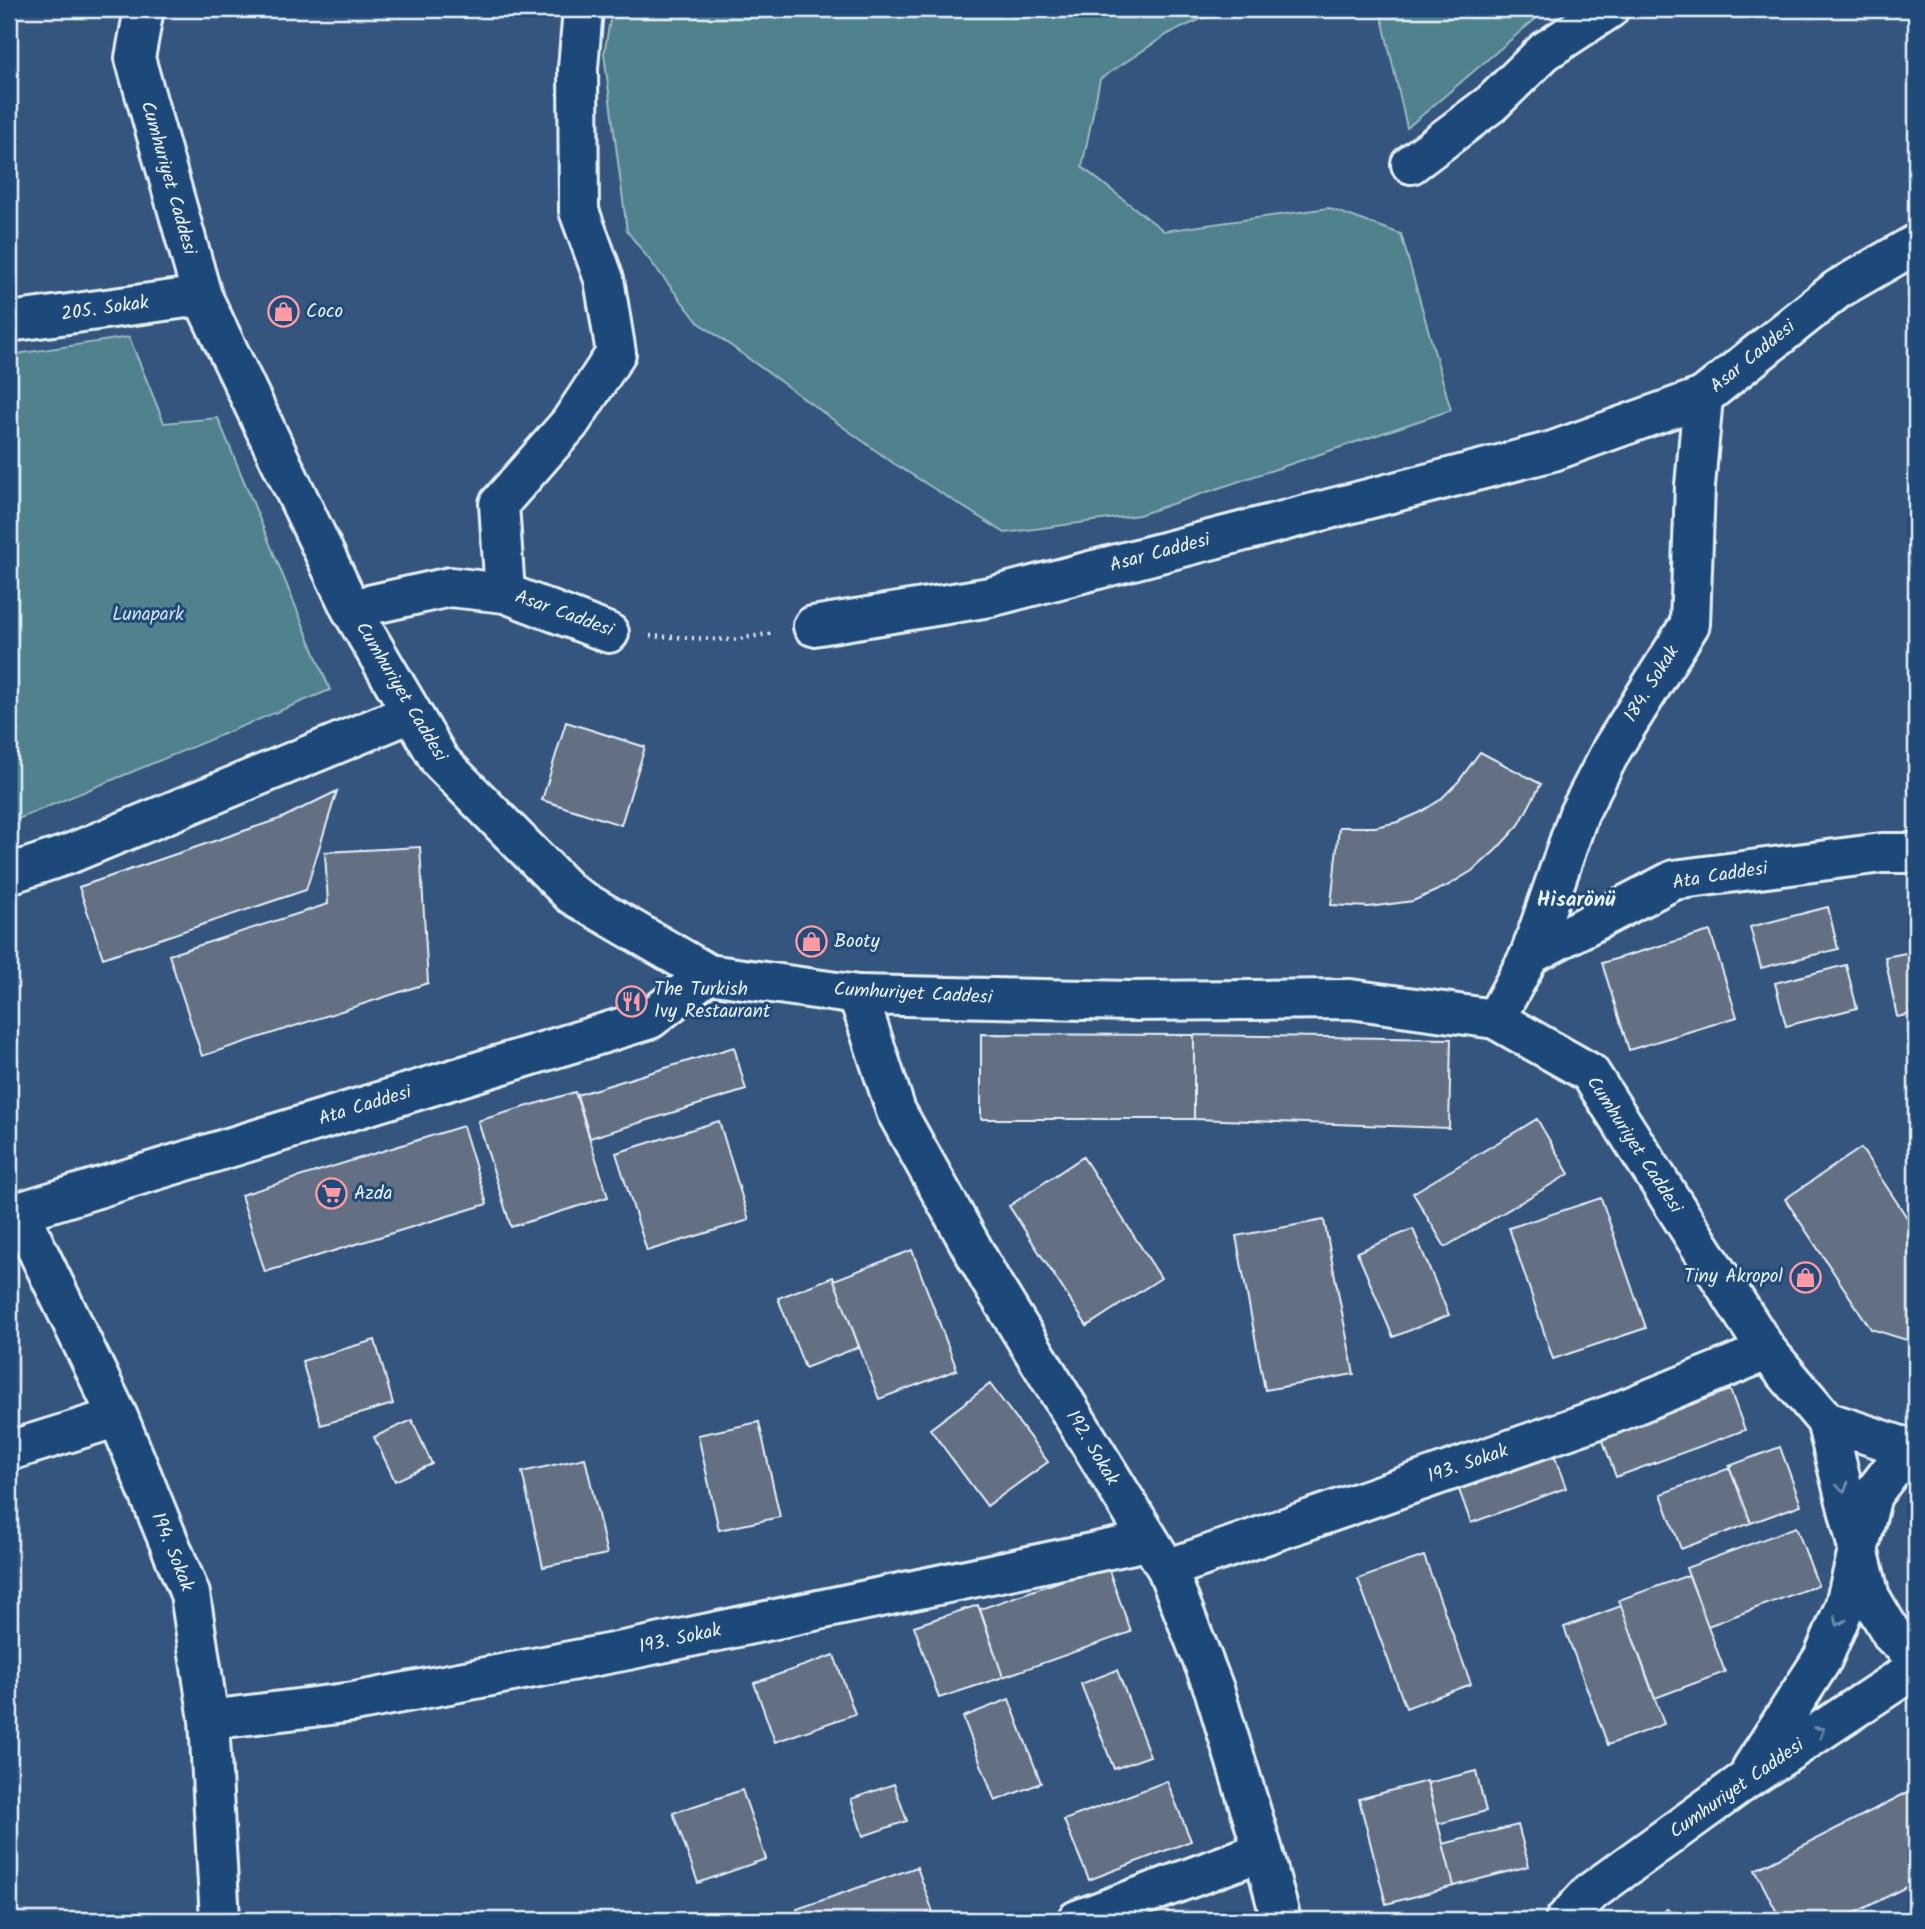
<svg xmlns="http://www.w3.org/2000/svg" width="1925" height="1929" font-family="Kalam,sans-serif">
<rect width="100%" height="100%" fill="#34557d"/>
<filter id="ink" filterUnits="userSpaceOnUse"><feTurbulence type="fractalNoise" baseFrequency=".0143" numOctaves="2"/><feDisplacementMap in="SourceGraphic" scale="14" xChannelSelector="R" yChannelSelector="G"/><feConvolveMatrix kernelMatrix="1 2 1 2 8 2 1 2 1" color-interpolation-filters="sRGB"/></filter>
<g filter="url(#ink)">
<path fill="#50828d" stroke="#9cbac2" stroke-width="2" d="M612,9h611l-55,25 -68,45 -18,88 82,64 164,-23 73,26 50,176 -312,105 -134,18 -112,-70 -195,-141 -71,-91 -23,-177z
M1380,9h167l-140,119z
M129,337l35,86 54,-5 112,272 -312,129 -9,-1v-463z"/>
<path fill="#646f84" stroke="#e8f1f8" stroke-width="2" d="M566,722l79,25 -24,78 -79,-25z
M1480,752l61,32 -22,41 -23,25 -21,19 -28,17 -34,15 -44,6 -38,-2 8,-78h36l23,-5 21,-9 21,-13 18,-18z
M337,791l-31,99 -203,68 -24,-71 203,-69z
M420,847l8,136 -226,73 -33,-101 159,-51 -3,-52z
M1828,907l10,42 -77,19 -11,-41z
M1710,931l27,86 -108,33 -27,-87z
M1916,951v62l-19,4 -12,-60z
M1846,965l11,43 -71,18 -11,-43z
M981,1034l213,1v84h-213z
M1194,1035l257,4 -2,89 -255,-9z
M734,1047l12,43 -156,48 -13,-43z
M575,1092l33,105 -97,30 -33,-106z
M1537,1119l32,55 -124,73 -32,-54z
M719,1121l30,99 -102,31 -31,-98z
M463,1126l24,78 -222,68 -24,-77z
M1861,1148l55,83v112l-45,-14 -86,-130z
M1083,1157l78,121 -74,48 -78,-120z
M1601,1198l45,130 -93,31 -44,-131z
M1324,1220l30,154 -89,16 -29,-154z
M1413,1229l36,86 -56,22 -36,-85z
M912,1250l45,120 -78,29 -45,-119z
M833,1277l26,70 -54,21 -27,-70z
M375,1340l18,64 -72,21 -19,-64z
M990,1384l58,78 -61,44 -57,-77z
M1730,1390l15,40 -129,47 -14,-39z
M412,1420l20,44 -37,17 -21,-44z
M759,1422l21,95 -61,13 -21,-95z
M1780,1447l21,58 -50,18 -22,-57z
M1552,1449l14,39 -95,35 -14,-39z
M585,1458l22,96 -64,13 -21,-95z
M1730,1468l21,55 -70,26 -20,-55z
M1796,1527l22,58 -110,41 -22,-58z
M1424,1556l47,128 -65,24 -48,-129z
M1107,1565l24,67 -128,45 -23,-68z
M1689,1575l36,97 -70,26 -36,-98z
M978,1605l25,72 -64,21 -25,-72z
M1621,1606l43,118 -56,21 -44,-118z
M834,1655l21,59 -80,28 -21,-59z
M1117,1670l33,86 -36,13 -33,-85z
M1009,1699l32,84 -46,18 -32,-84z
M1476,1771l10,40 -48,13 -10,-41z
M1167,1781l24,60 -102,39 -25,-60z
M1427,1781l27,105 -68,18 -27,-105z
M894,1784l13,37 -44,15 -12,-37z
M1916,1788v94l-75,38h-60l-26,-50z
M742,1790l24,69 -68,24 -25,-70z
M1518,1825l11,41 -75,20 -11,-42z
M917,1867l16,45 -25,8h-107l-4,-11z
M1667,1909l13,11h-23z"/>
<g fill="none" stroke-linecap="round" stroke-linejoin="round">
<defs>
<path id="street" d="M1411,164l81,-61 53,-52 64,-42
M9,322l193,-26
M505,593l-6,-89 71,-81 46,-70 -12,-74 -25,-68 -1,-143 5,-59
M9,874l60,-20 342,-141
M1530,955l49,-142 33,-64 78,-125 5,-138 8,-89
M858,995l38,116 94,169 177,289 47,120 49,162 18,69
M9,1211l10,1 631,-193 58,-45
M19,1212l99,205 72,177 19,126 11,200
M9,1451l109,-34
M1167,1569l443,-154 157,-64
M209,1720l145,-18 274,-52 520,-109
M1077,1920l186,-69"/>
<path id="secondary" d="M144,9l-9,49 67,238 149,313 89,152 131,133 137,80 150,21 273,6 219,-2 145,20 95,54 177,278 59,70 44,176 23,39 23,21
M351,609l99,-22 55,6 104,40
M813,626l177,-29 563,-146 150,-54 135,-108 78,-45
M1495,1019l35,-64 144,-75 208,-27h34
M1826,1421l90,30
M1752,1768l71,-110 21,-50 28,-113 20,-26 24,-14
M1565,1920l26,-28 152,-110 173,-114"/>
</defs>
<use href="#street" stroke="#e8f1f8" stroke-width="44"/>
<use href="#secondary" stroke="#e8f1f8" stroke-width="44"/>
<path stroke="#e8f1f8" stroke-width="4.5" stroke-dasharray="2 5" stroke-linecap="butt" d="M650,636l82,4 42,-7"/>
<use href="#street" stroke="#1f4a7a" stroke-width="38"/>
<use href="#secondary" stroke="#1f4a7a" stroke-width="38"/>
</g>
<defs><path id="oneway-chevron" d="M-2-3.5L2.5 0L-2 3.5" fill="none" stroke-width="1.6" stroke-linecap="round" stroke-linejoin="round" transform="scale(1.75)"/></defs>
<g stroke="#6f8dac">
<use href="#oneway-chevron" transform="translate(1843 1487) rotate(76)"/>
<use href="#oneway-chevron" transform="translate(1839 1621) rotate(113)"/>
<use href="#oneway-chevron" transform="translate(1820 1731) rotate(-33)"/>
</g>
</g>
<defs>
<symbol id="shop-ring" viewBox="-11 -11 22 22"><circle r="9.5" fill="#1f4a7a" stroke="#ff9aa2" stroke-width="1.5"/><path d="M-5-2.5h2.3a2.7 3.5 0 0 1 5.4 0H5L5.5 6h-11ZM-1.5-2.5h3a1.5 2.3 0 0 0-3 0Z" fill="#ff9aa2"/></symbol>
<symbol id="restaurant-ring" viewBox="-11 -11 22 22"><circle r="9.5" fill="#1f4a7a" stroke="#ff9aa2" stroke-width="1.5"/><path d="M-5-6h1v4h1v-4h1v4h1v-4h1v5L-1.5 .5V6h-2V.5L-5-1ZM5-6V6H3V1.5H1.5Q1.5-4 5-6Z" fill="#ff9aa2"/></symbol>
<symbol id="supermarket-ring" viewBox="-11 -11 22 22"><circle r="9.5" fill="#1f4a7a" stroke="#ff9aa2" stroke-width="1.5"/><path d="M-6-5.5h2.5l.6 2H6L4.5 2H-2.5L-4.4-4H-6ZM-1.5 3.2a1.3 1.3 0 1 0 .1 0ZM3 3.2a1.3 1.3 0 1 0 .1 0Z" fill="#ff9aa2"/></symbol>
</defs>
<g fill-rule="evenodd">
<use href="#shop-ring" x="266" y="294" width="35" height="35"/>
<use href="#shop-ring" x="794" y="924" width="35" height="35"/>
<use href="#restaurant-ring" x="614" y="984" width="35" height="35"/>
<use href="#supermarket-ring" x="314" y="1176" width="35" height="35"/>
<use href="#shop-ring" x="1788" y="1260" width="35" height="35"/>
</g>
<g text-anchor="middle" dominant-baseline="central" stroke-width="6" stroke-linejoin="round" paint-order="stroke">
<g font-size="19" fill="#e8f1f8" stroke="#1f4a7a">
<text transform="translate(168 178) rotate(74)">Cumhuriyet Caddesi</text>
<text transform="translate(105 309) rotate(-8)">205. Sokak</text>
<text transform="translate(1753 357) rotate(-39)">Asar Caddesi</text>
<text transform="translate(1160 553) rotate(-15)">Asar Caddesi</text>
<text transform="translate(564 614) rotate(20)">Asar Caddesi</text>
<text transform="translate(1652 684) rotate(-58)">184. Sokak</text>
<text transform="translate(401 692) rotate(59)">Cumhuriyet Caddesi</text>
<text transform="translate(1720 876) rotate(-9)">Ata Caddesi</text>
<text transform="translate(913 994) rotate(3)">Cumhuriyet Caddesi</text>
<text transform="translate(365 1106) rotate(-17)">Ata Caddesi</text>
<text transform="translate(1634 1145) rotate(57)">Cumhuriyet Caddesi</text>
<text transform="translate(1092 1448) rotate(59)">192. Sokak</text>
<text transform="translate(1468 1464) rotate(-19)">193. Sokak</text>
<text transform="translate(172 1552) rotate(68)">194. Sokak</text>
<text transform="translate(680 1639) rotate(-12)">193. Sokak</text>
<text transform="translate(1737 1789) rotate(-35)">Cumhuriyet Caddesi</text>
</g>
<g font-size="19" fill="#e8f1f8" stroke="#1f4a7a" text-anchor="start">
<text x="306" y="312">Coco</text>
<text x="834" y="942">Booty</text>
<text x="654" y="990">The Turkish<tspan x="654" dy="22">Ivy Restaurant</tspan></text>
<text x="354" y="1194">Azda</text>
<text x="1783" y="1277" text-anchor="end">Tiny Akropol</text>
</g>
<g font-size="19" fill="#d1e0e8" stroke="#1f4a7a">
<text x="148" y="615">Lunapark</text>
</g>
<g font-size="21" font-weight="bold" fill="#e8f1f8" stroke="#1f4a7a">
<text x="1576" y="900">Hisarönü</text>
</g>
</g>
<rect width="1925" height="1929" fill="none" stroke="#1f4a7a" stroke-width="35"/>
<rect x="18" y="18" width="1890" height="1894" fill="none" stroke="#e8f1f8" stroke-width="2.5" filter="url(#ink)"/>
</svg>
